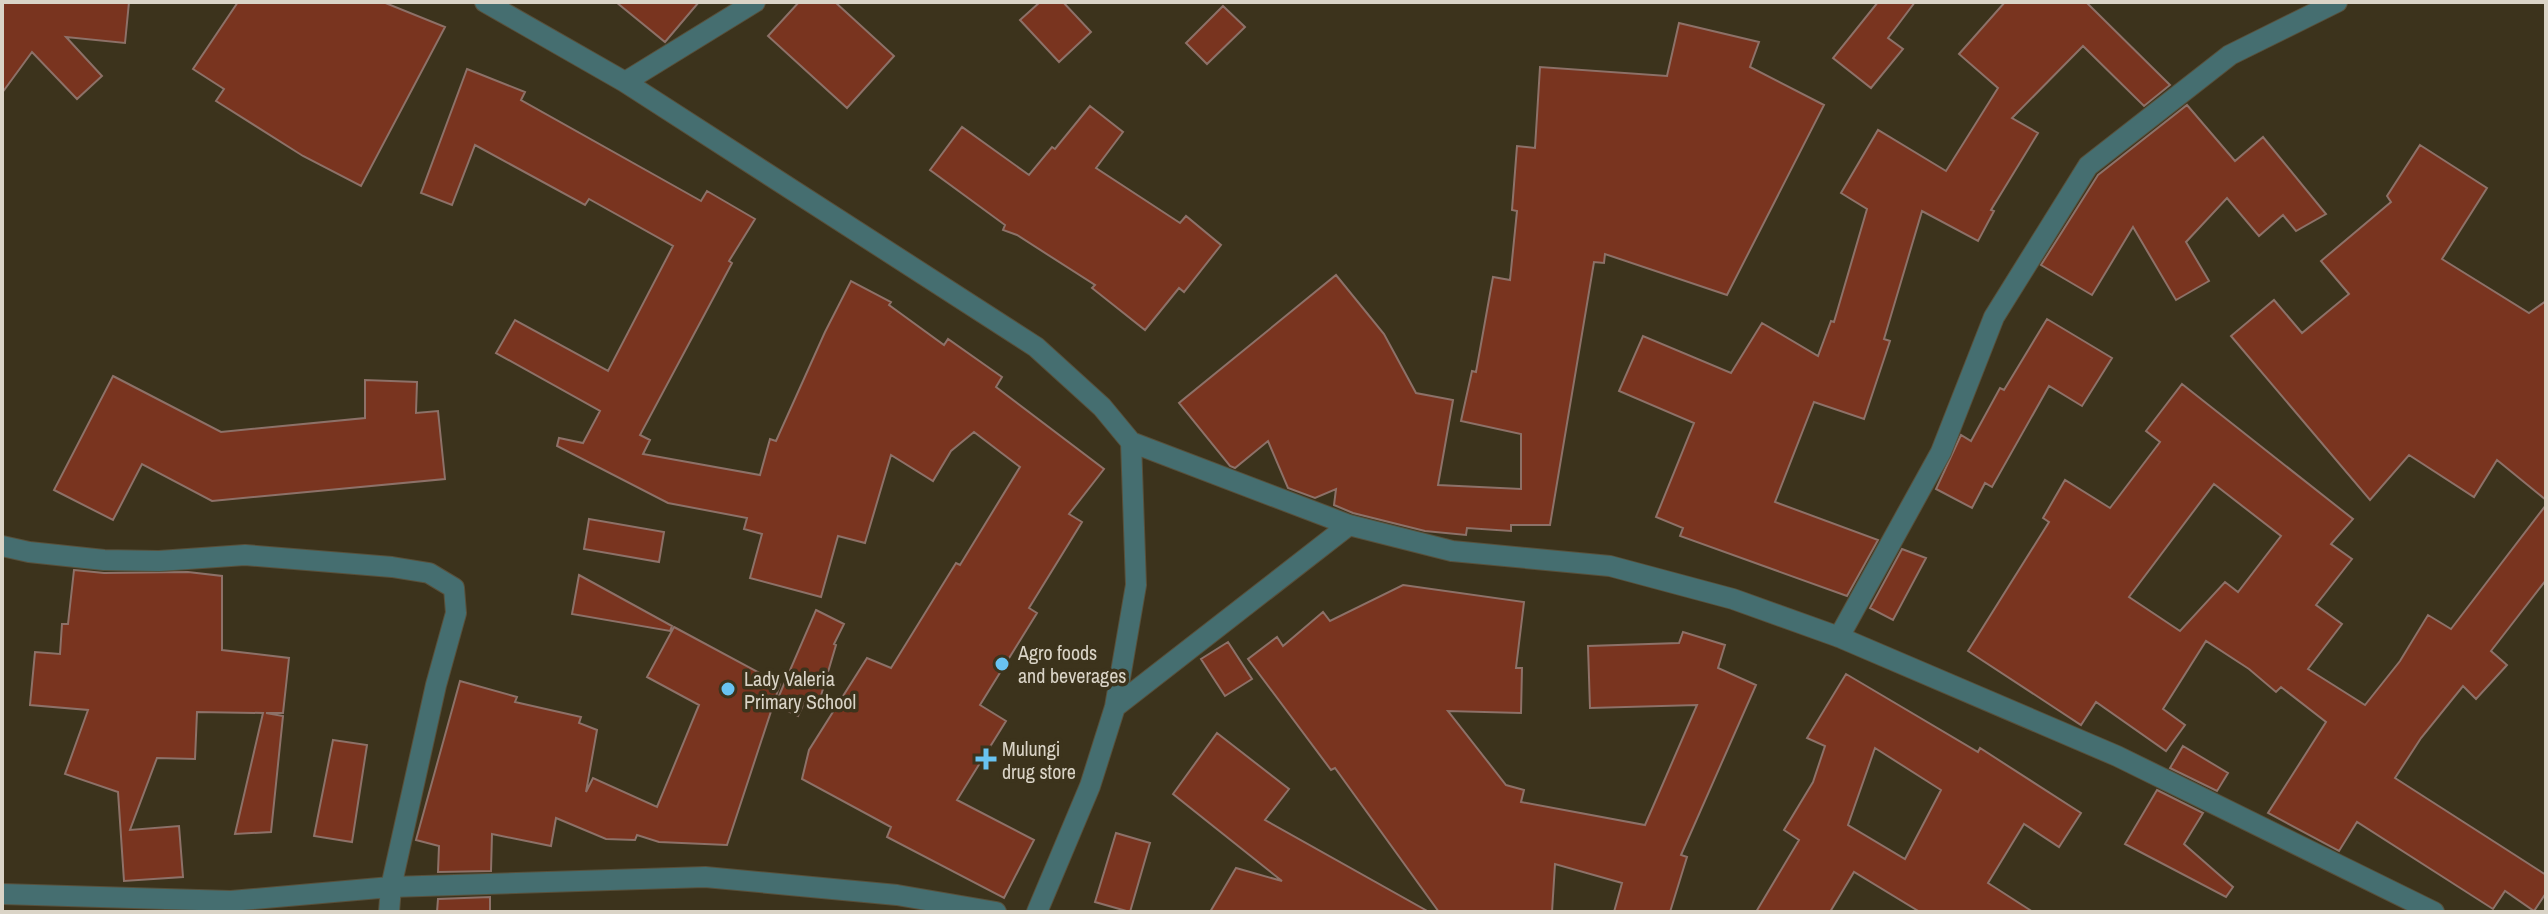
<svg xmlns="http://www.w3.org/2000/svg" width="2548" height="914" font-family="'Archivo Narrow',sans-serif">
<rect width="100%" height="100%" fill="#3c331c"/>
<path fill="#79341f" stroke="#8d7168" stroke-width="2" fill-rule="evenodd" d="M2,2h127l-4,41 -59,-6 36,39 -25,23 -45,-47 -30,41z
M238,2h145l62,25 -84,159 -58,-30 -87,-55 8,-12 -31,-20z
M616,2h83l-34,40z
M799,2h36l59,54 -47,52 -79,-72z
M1040,2h23l28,30 -32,30 -39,-42z
M1878,2h37l-27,36 15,11 -32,39 -38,-30z
M2005,2h81l84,83 -26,21 -61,-60 -71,72 26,15 -47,77 3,1 -16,30 -56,-30 -38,128 6,2 -26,78 -50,-17 -39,100 103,38 -31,56 -167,-60 3,-8 -27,-11 38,-94 -75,-32 24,-55 88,37 31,-50 56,33 13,-35 3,1 33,-113 -26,-16 37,-63 68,41 52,-83 -39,-34z
M1223,6l22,21 -38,37 -21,-21z
M1679,23l80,19 -9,25 74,38 -97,190 -122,-41 -1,9 -10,-1 -44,263h-39v6l-44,-3 -1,7 -41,-4 -72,-18 -19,-8 2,-16 -21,9 -27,-10 -20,-47 -33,27 -5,-2 -51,-63 157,-128 48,59 32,59 37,7 -15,85 83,4v-55l-60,-13 11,-50 4,1 17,-95 17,3 7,-69 -5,-1 5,-64 18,2 5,-81 127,9z
M467,69l58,23 -4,8 180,101 6,-10 48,28 -26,42 3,2 -92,172 10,5 -7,14 117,21 10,-36 6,2 49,-109 26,-51 40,21 -2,3 55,40 4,-6 54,38 -6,10 108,82 -35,45 13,8 -53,86 8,5 -57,92 26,16 -49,79 77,40 -30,58 -117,-61 4,-10 -89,-48 7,-29 58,-92 24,10 65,-105 4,2 60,-98 -46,-35 -23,19 -18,30 -42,-26 -26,88 -27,-7 -17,61 -71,-19 12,-44 -18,-5 3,-11 -79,-15 -111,-57 2,-8 24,5 17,-32 -104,-58 19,-33 93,51 65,-125 -84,-47 -4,6 -110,-60 -23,60 -31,-12z
M2187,105l48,56 28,-24 63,77 -30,17 -13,-16 -24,21 -32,-38 -41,44 23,39 -33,19 -43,-73 -41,68 -51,-30 57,-90z
M1090,106l33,26 -27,36 84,55 6,-7 35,29 -37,47 -5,-4 -34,42 -53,-42 3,-3 -78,-50 -14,-5 2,-5 -75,-55 32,-43 67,48 23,-28 3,2z
M2420,145l67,43 -45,71 87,54 17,-12v199l-49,-40 -23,37 -65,-42 -39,45 -139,-164 43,-36 28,33 47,-39 -28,-33 70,-59 -4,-6z
M2047,319l65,39 -30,48 -33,-20 -57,101 -7,-4 -13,25 -36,-19 25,-54 10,6 29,-53 4,2z
M113,376l108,56 144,-14v-38l52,2 -1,31 22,-2 7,68 -233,22 -70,-37 -29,56 -59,-30z
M2182,384l171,135 -22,25 21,15 -36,46 26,19 -34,45 57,36 35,-44 28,-46 23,14 95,-124v75l-55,71 16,14 -31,34 -13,-13 -42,52 -26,40 151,97v18l-12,18 -29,-20 -12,18 -136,-87 -18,29 -71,-38 58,-91 -45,-35 -5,5 -27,-23 -43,-28 -43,68 22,16 -19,26 -70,-49 -15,23 -113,-74 81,-129 -6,-4 22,-38 45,28 50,-66 -14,-11zM2214,484l67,52 -43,56 -13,-10 -45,49 -51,-34z
M589,519l75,13 -5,30 -75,-13z
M1902,549l24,9 -33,62 -23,-12z
M74,570l30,3 84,-1 34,4v74l67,8 -6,55h-17l17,3 -12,116 -36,2 28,-121 -66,-1 -2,47 -38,-1 -27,72 49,-4 4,51 -59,4 -6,-89 -53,-18 23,-64 -58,-5 5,-53 25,2 2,-30h6z
M579,575l93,51 -2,5 -98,-17z
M1403,585l121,17 -8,66h6l-1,45 -73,-2 58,74 18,5 -3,12 124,23 52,-120 -107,3 -2,-62 91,-3 4,-11 42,13 -7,23 38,17 -75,170 6,2 -17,55h-56l8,-29 -67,-19 -3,48h-113l-104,-144 -4,2 -83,-111 29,-22 6,9 40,-34 7,9z
M816,610l28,14 -10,20 2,1 -16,54 -12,-4 -10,21 -23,-11z
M674,627l106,57 -53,161 -68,-3 -22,-7 -2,5 -29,-1 -50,-21 -5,28 -59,-12 -1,37 -53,1 1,-26 -23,-6 44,-159 57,16 -2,5 66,15 -2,6 18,7 -11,62 7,-14 64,29 42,-102 -52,-28z
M1228,642l24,37 -27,17 -24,-37z
M1846,674l132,78 2,-4 101,65 -22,34 -35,-23 -36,59 45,29h-113l-66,-40 -24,40h-74l43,-72 -15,-10 29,-48 12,-36 -18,-8zM1875,748l66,42 -36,69 -57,-34z
M1217,733l72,56 -24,31 164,92h-219l26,-44 46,13 -109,-87z
M333,740l34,5 -15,97 -38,-6z
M2183,746l45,27 -11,18 -47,-23z
M2157,790l46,23 -19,31 49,43 -7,10 -101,-53z
M1116,833l34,10 -20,69 -35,-10z
M490,897v15h-53l1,-13z"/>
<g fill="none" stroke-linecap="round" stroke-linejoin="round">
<defs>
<path id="minor" d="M485,2l140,80 411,265 66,60 29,35 5,143 -21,122 -25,79 -53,126
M625,82l130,-80
M1131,442l218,83 103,26 158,15 123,33 106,38 278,119 317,156
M2,546l27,6 75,8 55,1 86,-6 147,12 37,6 25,15 2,25 -20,72 -45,202 -2,25
M1839,637l102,-185 53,-135 94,-151 142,-111 107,-53
M1115,707l234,-182
M2,894l229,7 160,-14 314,-10 192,18 99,17"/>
</defs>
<use href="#minor" stroke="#58503b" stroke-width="22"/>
<use href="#minor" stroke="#456e70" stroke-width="20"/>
</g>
<g fill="#69c3f1" stroke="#3c331c" stroke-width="3">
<circle cx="1002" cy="664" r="8"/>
<circle cx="728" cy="689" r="8"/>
<path d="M982 747h8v8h8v8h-8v8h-8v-8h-8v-8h8z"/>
</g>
<g text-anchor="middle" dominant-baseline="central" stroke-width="7" stroke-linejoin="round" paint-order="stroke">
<g font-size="20" fill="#dad4c7" stroke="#3c331c" text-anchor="start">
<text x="1018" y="652">Agro foods<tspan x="1018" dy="23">and beverages</tspan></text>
<text x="744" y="678">Lady Valeria<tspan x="744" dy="23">Primary School</tspan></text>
<text x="1002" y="748">Mulungi<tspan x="1002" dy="23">drug store</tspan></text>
</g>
</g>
<rect width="2548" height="914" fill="none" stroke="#dad4c7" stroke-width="8"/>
</svg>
